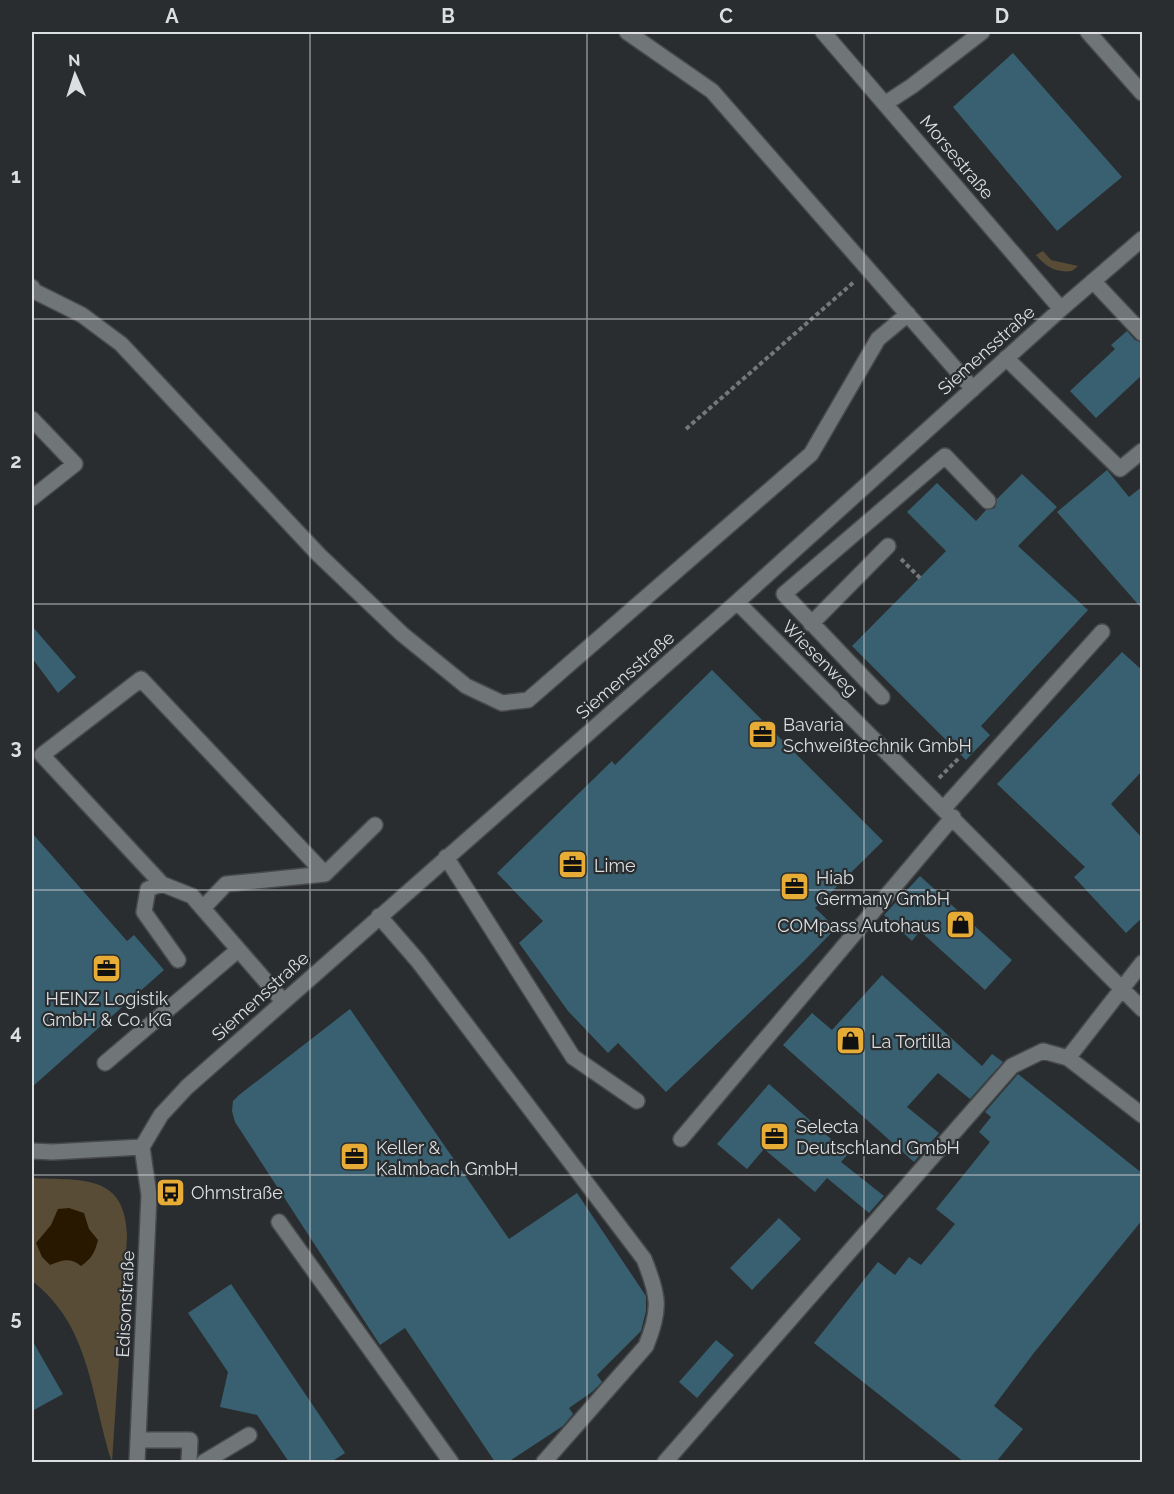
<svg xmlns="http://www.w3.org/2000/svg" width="1174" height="1494" font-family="Raleway,sans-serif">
<rect width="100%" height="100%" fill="#292d2f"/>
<path fill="#584c37" d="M1043,251l8,9 27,6 -6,5c-16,2 -26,-4 -36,-16z
M32,1178c48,3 94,-6 95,59l-15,225c-21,-64 -21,-136 -80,-181z"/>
<path fill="#281800" d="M69,1208l15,5 5,16 9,11c-3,13 -7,19 -17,26 -11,-9 -19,-6 -31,-1l-8,-8 -6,-14 15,-18 7,-16z"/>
<path fill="#396070" d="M1013,53l109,124 -65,54 -104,-124z
M1127,331l8,9 8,3v31l-47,44 -26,-27 45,-42 -4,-4z
M1107,470l22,27 14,-11v124l-86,-98z
M1022,474l35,33 -39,39 70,64 -107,116 9,9 -24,25 -114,-114 94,-95 -39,-39 30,-29 39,38 10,-11 9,-2 2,-9z
M32,626l44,51 -18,16 -26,-35z
M1122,652l21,19v99l-32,34 32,35v78l-17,16 -52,-56 11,-10 -88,-83z
M712,670l171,171 -68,67 21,20 -33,34 -137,130 -48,-49 -10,10 -40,-42 -49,-68 24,-22 -46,-48 115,-112 3,4z
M32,833l95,108 7,-6 30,35 -132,117z
M920,876l92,84 -27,30 -65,-59 -8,10 -28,-26z
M882,975l100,91 10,-12 11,8 -33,37 -32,-26 -31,34 32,26 -25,29 -131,-117 29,-32 20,17z
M350,1009l159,230 68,-46 69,103v15l-5,20 -44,44 5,7 -10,10 -23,16 4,6 -10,12 -55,36h-13l-90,-134 -25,17 -145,-223 -3,-11 1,-10 6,-6z
M1018,1074l125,100v45l-110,135 -39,52 29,23 -27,33h-32l-150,-119 64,-81 17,13 14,-18 12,8 34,-41 -19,-15 54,-67 -11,-10 12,-15 -6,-5z
M769,1084l79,70 -7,8 43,34 -15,17 -42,-35 -12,14 -51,-43 -17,20 -30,-25z
M779,1218l22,21 -49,51 -22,-22z
M231,1284l114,169 -14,9h-42l-32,-47 -37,-8 8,-35 -40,-59z
M32,1340l31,54 -31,17z
M716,1340l18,15 -37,43 -18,-16z"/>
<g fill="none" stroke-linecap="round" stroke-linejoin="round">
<defs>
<path id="minor" d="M627,32l85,59 261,298
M823,32l238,277
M1088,32l54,61
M886,103l26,-17 70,-54
M1093,281l49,52
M32,287l2,4 48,24 39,29 198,211 83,79 64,52 36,17 26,-3 283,-246 67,-115 30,-25
M1006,358l114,111 22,-18
M32,419l43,45 -43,34
M737,602l405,407
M811,624l77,-78
M882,697l-98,-103 161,-138 43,45
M944,808l158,-176
M446,857l127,200 64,44
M162,884l-14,5 -4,23 34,48
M203,908l23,-24 99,-10
M379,916l39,45 226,298c15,37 17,50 2,87l-102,116
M283,1001l-91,-105 -30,-12 -120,-129 99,-76 184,195 50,-49
M1068,1058l74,-95
M105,1063l133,-113
M681,1139l272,-322
M142,1147l19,-32 26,-28 550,-485 324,-293 81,-70
M32,1151l21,1 89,-5
M279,1222l172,240
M138,1440h52l-1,22
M137,1462l12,-267 -7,-48
M204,1462l45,-27
M665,1462l347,-396 31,-15 25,7 74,57"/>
</defs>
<use href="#minor" stroke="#47494b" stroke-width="18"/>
<path stroke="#75787a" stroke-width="4" stroke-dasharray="4.5 3" stroke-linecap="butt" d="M686,429l169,-148
M901,559l19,19
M939,778l20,-20"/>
<use href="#minor" stroke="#707577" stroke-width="15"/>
</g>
<path fill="none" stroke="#dcdee0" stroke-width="1.5" stroke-opacity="0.55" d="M310,32v1430M587,32v1430M864,32v1430M32,319h1110M32,604h1110M32,890h1110M32,1175h1110"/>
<defs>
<symbol id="office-square" viewBox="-11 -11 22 22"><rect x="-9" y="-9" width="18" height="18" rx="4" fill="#e6ac36" stroke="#292d2f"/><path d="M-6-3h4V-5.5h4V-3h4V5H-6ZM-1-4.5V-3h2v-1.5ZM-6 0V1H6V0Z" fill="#111"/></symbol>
<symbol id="shop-square" viewBox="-11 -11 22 22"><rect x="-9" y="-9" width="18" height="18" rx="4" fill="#e6ac36" stroke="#292d2f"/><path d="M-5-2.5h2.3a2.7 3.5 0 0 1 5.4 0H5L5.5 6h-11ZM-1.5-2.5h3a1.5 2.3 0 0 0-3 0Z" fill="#111"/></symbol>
<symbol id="bus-square" viewBox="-11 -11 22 22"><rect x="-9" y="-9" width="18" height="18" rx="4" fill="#e6ac36" stroke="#292d2f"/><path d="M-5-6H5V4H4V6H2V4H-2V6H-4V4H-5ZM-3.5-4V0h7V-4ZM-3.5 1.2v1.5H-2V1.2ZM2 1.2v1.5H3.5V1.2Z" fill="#111"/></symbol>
</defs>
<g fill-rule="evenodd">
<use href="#office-square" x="746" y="718" width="33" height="33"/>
<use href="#office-square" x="556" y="848" width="33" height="33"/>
<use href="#office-square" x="778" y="870" width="33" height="33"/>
<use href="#shop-square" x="944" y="908" width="33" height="33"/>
<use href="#office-square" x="90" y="952" width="33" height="33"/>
<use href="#shop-square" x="834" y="1024" width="33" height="33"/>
<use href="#office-square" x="758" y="1120" width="33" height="33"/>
<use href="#office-square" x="338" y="1140" width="33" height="33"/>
<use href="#bus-square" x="154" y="1176" width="33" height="33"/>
</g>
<g text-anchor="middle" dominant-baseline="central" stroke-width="4.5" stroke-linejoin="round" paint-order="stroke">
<g font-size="18" fill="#dcdee0" stroke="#292d2f">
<text transform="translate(957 157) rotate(50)">Morsestraße</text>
<text transform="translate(986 350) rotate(-42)">Siemensstraße</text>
<text transform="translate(820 658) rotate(45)">Wiesenweg</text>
<text transform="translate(625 675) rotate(-41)">Siemensstraße</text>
<text transform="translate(260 996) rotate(-42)">Siemensstraße</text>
<text transform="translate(125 1304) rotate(-87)">Edisonstraße</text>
</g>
<g font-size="18" fill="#dcdee0" stroke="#292d2f" text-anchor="start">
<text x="783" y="724">Bavaria<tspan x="783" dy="21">Schweißtechnik GmbH</tspan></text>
<text x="594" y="865">Lime</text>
<text x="816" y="877">Hiab<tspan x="816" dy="21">Germany GmbH</tspan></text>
<text x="940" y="925" text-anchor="end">COMpass Autohaus</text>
<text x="107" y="998" text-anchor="middle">HEINZ Logistik<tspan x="107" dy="21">GmbH &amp; Co. KG</tspan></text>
<text x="871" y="1041">La Tortilla</text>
<text x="796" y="1126">Selecta<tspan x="796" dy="21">Deutschland GmbH</tspan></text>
<text x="376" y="1147">Keller &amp;<tspan x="376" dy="21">Kalmbach GmbH</tspan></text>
<text x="191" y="1192">Ohmstraße</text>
</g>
</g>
<rect width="1174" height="1494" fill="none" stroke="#292d2f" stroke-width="66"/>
<g transform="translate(75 75) rotate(357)" stroke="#292d2f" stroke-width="4.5" paint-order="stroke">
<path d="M0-4.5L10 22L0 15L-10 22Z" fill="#dcdee0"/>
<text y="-9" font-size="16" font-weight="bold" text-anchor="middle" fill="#dcdee0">N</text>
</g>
<rect x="33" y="33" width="1108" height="1428" fill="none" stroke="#dcdee0" stroke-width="2"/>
<g font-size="20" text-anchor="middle" font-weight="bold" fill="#dcdee0">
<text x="172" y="23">A</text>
<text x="448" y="23">B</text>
<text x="726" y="23">C</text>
<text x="1002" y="23">D</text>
<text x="16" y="183">1</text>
<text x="16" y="468">2</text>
<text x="16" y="754">3</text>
<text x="16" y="1039">4</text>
<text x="16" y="1325">5</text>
</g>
</svg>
